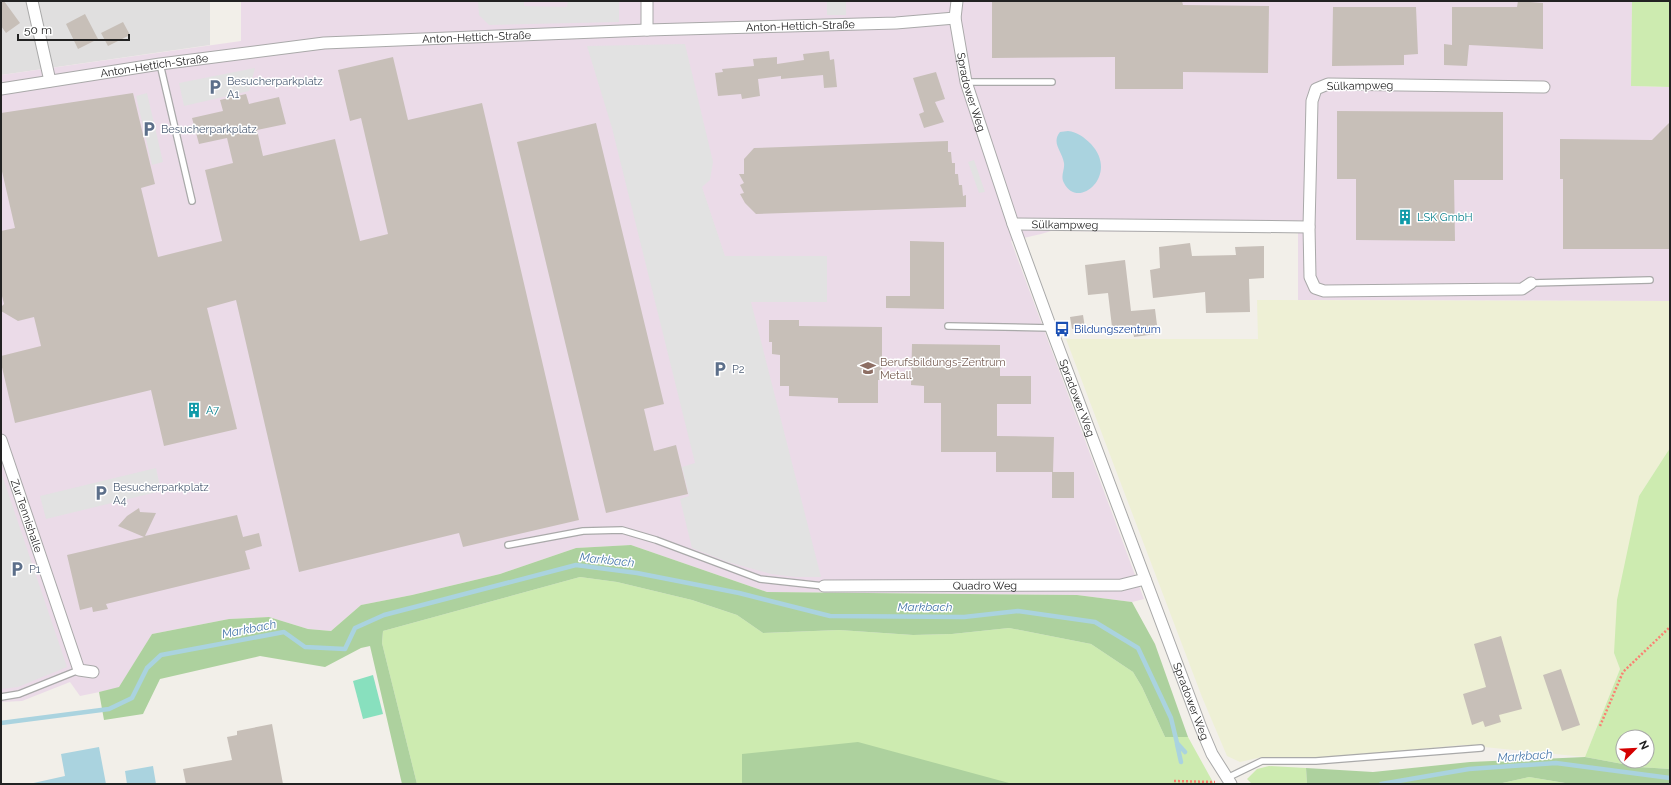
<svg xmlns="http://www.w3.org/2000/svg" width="1671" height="785" font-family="Raleway,sans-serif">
<rect width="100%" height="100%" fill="#f2efe9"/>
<path fill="#e0dfdf" d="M1,1h209v44l-209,30z"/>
<path fill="#ebdbe8" d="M241,1h1391l-1,85 39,1v214l-372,-1v-67l-247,-2 -10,3 -30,7 133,358 -12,3 -55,-7 -310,-3 -136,-47 -55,3 -76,26 -88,21 -51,10 -30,26 -23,-2 -39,-12 -40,2 -77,15 -33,54 -39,8 -10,-14 -48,19 -21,1v-627l240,-34z"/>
<path fill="#eef0d5" d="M1257,300l413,1v147l-31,48 -25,157 6,16 -35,88 -121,-12 -147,13 -55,-1 -22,5 -13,-6 -25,-59 -136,-358h192z"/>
<path fill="#cdebb0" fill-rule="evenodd" d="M1632,1h38v86l-39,-1z
M1670,448v321l-31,-2 -54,-10 35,-88 -6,-16 3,-53 22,-104zM1623,737h24v24h-24z
M580,577l37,5 75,18 45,15 26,18 76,-3 74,5 39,-1 57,-6 82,16 42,28 9,15 23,50h23l26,47h-202l-270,-29v29h-325l-35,-141 1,-12z
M1269,766l37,2 1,16h-55l-5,-5 10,-10z
M1529,777l42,7h-73z"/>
<path fill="#add19e" d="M631,545l136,47 310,3 55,7 23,42 33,93h-23l-23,-50 -9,-15 -42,-28 -82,-16 -57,6 -39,1 -74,-5 -76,3 -26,-18 -45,-15 -75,-18 -37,-5 -197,54 -1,12 35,141h-15l-32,-138 -9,2 -36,19 -65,-11 -100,23 -17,35 -39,6 -5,-28 20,-5 33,-53 77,-15 40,-2 39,12 23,2 30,-26 51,-10 88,-21 76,-26z
M858,742l151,41 3,1h-270v-30z
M1585,757l54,10 31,2v15h-99l-42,-7 -31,7h-191l-1,-16 67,4 97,-10z"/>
<path fill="#88e0be" d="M373,675l10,39 -20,5 -10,-38z"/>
<path fill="#e2e2e2" d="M478,1h46v5l43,1 1,-6h51v21l-130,3 -10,-10z
M827,1h19v14h-19z
M685,44l28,118 -3,18 -8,7 23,69h102v46h-76l70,275h-26l-24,-3 -43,-12 -36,-14 -12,-49 9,-3 -7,-29 13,-4 -83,-335 -25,-82z
M255,68l-6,23 -65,15 -5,-23z
M147,93l16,69 -11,3 -16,-69z
M974,160l11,32 -6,1 -11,-31z
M156,468l5,23 -115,28 -6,-23z
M1,472l66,195 -49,20 -17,2z"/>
<path fill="#aad3df" d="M1068,131c9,1 16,6 23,13 29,31 -13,67 -27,39 -4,-7 1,-13 0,-20 -2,-12 -13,-20 -4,-31z
M99,747l7,37h-77l36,-8 -4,-22z
M153,766l3,18h-29l-2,-13z"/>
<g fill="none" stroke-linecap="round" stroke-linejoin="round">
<path stroke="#aad3df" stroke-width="4.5" d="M1,723l108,-14 23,-11 15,-30 14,-13 123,-23 21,15 40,2 10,-21 29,-13 192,-50 61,8 102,20 91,23 134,1 54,-6 77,11 43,26 33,70 6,25 8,9
M1177,744l4,18
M1381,784l88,-15 87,-6 114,15"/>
</g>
<path fill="#c7bfb8" d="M1,1h3l16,22 -14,10 -5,-7z
M992,1h190l1,4 86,1 -1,67 -85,-1v17h-68v-32l-123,1z
M1518,1l25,2v46l-74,-4 -2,21 -23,-1v-21l8,1v-38h65z
M1333,7h83l2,47 -14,1v10l-72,1z
M85,14l13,25 -20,10 -12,-25z
M123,22l7,13 -22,11 -7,-13z
M829,51l1,9 4,-1 3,28 -13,1 -1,-13 -42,4v-3l-23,3 2,17 -18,3 -1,-5 -23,2 -3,-23 8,-1 -1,-3 32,-3 -1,-7 24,-2v7l27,-4 -1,-6z
M393,57l15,63 74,-17 97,417 -116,27 -4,-14 -160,39 -63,-272 -29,8 30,121 -73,17 -13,-56 -136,33 -14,-60v-7l40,-10 -7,-29 -16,4 -17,-10v-4l3,-3 -3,-12v-61l14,-3 -14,-61v-54l132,-20 22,91 -14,4 17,69 64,-16 -17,-71 28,-7 -6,-25 -28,6 -7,-26 31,-7 -3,-11 26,-6 3,10 30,-7 7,27 -29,6 6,26 72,-17 25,102 28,-7 -27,-116 -11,3 -12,-51z
M936,72l9,27 -10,3 9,20 -20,6 -5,-14 5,-2 -11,-34z
M1337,111l166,1v68h-49l1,61 -99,-1v-61h-19z
M1670,122v127h-107v-70h-3v-40l92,1z
M596,123l68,281 -20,5 10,42 22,-6 12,49 -82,19 -89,-371z
M948,141v11h3l1,11h3v11h3l1,11h3l1,11 3,-1v12l-210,7 -11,-11 -5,-9 4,-1 -4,-8 4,-2 -5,-9h5v-15l10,-11z
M910,241l34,1v67l-58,-1v-12h24z
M1190,243l2,13 44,-1 -1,-8 29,-1v32l-15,1 1,33 -44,1 -1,-21 -52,6 -3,-28 10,-2 -1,-21z
M1125,260l6,51 24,-2 2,16h-2l1,9 -22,3 -2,-12 -20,2 -4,-34 -20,2 -3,-30z
M1083,315l2,13 -13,1 -2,-12z
M769,320h30v6l83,1v53h-4v23h-40v-5l-49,-2v-10h-9v-31l-8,-1v-12h-3z
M912,344l88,1v31h31v28h-34v32l57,1 -1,35h21v26h-22v-26h-56v-20h-55v-49h-17v-17l-13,-1z
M139,508l1,4 16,1 -11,23 92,-21 6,22 16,-4 3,13 -17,5 5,18 -144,35 2,5 -15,3 -1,-5 -12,3 -13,-55 77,-18 -26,-11 9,-10z
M1501,636l21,73 -23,6 2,7 -16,5 -2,-6 -11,4 -9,-31 23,-7 -12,-43z
M1561,669l19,56 -18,6 -19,-56z
M272,724l11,60h-97l-3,-15 49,-9 -5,-23 10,-2v-4z"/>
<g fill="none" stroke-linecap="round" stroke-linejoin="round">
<defs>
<path id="service" d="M160,64l32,137
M966,82h86
M1531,283l119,-3
M948,326l103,2
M508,545l75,-14 39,-1 34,10 104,39 64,7
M1,697l18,-3 60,-24
M1227,778l35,-17h54l165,-13"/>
<g id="minor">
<path d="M32,1l18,80"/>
<path d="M647,1v29"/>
<path id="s1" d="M957,1l-2,17 11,64 47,142 38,104 150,400 11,26 19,30"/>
<path id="s2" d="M1,89l159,-25 164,-21 323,-13 249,-7 59,-5"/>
<path id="s3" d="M1013,224l296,3"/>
<path d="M1531,283l-9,6 -198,2 -9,-3 -5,-11 -1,-50 3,-126 4,-12 12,-5 216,3"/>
<path id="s4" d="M1,440l78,230 14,2"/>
<path id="s5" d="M824,586l297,-1 24,-6"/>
</g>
</defs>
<use href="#service" stroke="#a9a9a9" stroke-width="8"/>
<use href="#minor" stroke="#a9a9a9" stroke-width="13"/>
<path stroke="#fa8072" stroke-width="2.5" stroke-dasharray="2 2" stroke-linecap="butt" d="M1600,726l23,-54 47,-45
M1174,781l41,1"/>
<use href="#service" stroke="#fff" stroke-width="5.5"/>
<use href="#minor" stroke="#fff" stroke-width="11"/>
</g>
<defs>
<symbol id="parking-bare" viewBox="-9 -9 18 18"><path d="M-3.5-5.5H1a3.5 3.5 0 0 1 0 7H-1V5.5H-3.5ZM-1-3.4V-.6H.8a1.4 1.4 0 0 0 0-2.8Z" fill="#5c6f8a" stroke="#fff" stroke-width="2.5" paint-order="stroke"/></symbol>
<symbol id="building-bare" viewBox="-9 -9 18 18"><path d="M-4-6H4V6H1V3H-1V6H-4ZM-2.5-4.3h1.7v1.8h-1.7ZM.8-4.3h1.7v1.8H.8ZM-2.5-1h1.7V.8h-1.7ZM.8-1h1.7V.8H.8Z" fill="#0f9aa8" stroke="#fff" stroke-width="2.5" paint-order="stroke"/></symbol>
<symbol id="bus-bare" viewBox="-9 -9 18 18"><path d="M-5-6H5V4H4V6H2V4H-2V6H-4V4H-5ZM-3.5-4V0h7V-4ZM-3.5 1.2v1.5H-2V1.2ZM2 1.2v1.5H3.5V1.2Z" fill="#1a4fb4" stroke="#fff" stroke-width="2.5" paint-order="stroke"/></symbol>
<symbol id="school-bare" viewBox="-9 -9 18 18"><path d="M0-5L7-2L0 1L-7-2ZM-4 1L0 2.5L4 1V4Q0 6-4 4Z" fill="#8d6e63" stroke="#fff" stroke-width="2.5" paint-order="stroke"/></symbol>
</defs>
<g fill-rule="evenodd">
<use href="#parking-bare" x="204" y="76" width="22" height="22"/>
<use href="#parking-bare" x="138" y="118" width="22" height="22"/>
<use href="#building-bare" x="1394" y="206" width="22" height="22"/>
<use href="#bus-bare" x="1051" y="318" width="22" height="22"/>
<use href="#school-bare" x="857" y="357" width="22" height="22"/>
<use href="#parking-bare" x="709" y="358" width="22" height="22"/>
<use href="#building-bare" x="183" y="399" width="22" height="22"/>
<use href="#parking-bare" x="90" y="482" width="22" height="22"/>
<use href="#parking-bare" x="6" y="558" width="22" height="22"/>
</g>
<g text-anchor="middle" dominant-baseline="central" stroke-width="3" stroke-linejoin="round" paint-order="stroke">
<g font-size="11" fill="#222" stroke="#fff">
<text stroke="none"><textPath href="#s2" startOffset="803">Anton-Hettich-Straße</textPath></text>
<text stroke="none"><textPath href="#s2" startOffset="479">Anton-Hettich-Straße</textPath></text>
<text stroke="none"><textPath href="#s2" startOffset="155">Anton-Hettich-Straße</textPath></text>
<text transform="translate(1360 86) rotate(-1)">Sülkampweg</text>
<text stroke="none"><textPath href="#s1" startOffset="93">Spradower Weg</textPath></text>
<text stroke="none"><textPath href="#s3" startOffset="52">Sülkampweg</textPath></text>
<text stroke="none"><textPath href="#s1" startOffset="417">Spradower Weg</textPath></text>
<text stroke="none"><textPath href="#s4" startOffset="80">Zur Tennishalle</textPath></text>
<text stroke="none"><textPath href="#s5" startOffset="161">Quadro Weg</textPath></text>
<text stroke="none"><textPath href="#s1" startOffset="741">Spradower Weg</textPath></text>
</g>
<g font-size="11" fill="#4e5e75" stroke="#fff" text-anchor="start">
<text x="227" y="81">Besucherparkplatz<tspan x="227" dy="13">A1</tspan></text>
<text x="161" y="129">Besucherparkplatz</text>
<text x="732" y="369">P2</text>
<text x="113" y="487">Besucherparkplatz<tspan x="113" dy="13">A4</tspan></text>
<text x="29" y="569">P1</text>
</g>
<g font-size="11" fill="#0d838f" stroke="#fff" text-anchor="start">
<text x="1417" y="217">LSK GmbH</text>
<text x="206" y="410">A7</text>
</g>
<g font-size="11" fill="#164399" stroke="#fff" text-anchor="start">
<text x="1074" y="329">Bildungszentrum</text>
</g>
<g font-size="11" fill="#785e54" stroke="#fff" text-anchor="start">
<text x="880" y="362">Berufsbildungs-Zentrum<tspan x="880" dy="13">Metall</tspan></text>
</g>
<g font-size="12" font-style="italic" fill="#4a7aab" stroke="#fff">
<text transform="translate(607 560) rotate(6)">Markbach</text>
<text x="925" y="607">Markbach</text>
<text transform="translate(249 629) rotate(-11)">Markbach</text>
<text transform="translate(1525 756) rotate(-4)">Markbach</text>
</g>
</g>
<rect width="1671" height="785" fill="none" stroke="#222222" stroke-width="4"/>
<g transform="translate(1635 749) rotate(66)"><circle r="19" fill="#ffffff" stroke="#a7a7a7"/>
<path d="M0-3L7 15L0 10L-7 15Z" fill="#d40000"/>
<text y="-6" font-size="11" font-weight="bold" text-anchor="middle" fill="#222222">N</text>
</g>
<path d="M18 34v6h111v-6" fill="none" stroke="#222222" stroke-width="2"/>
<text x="24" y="34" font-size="12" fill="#222222" stroke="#ffffff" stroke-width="3" paint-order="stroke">50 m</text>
</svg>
